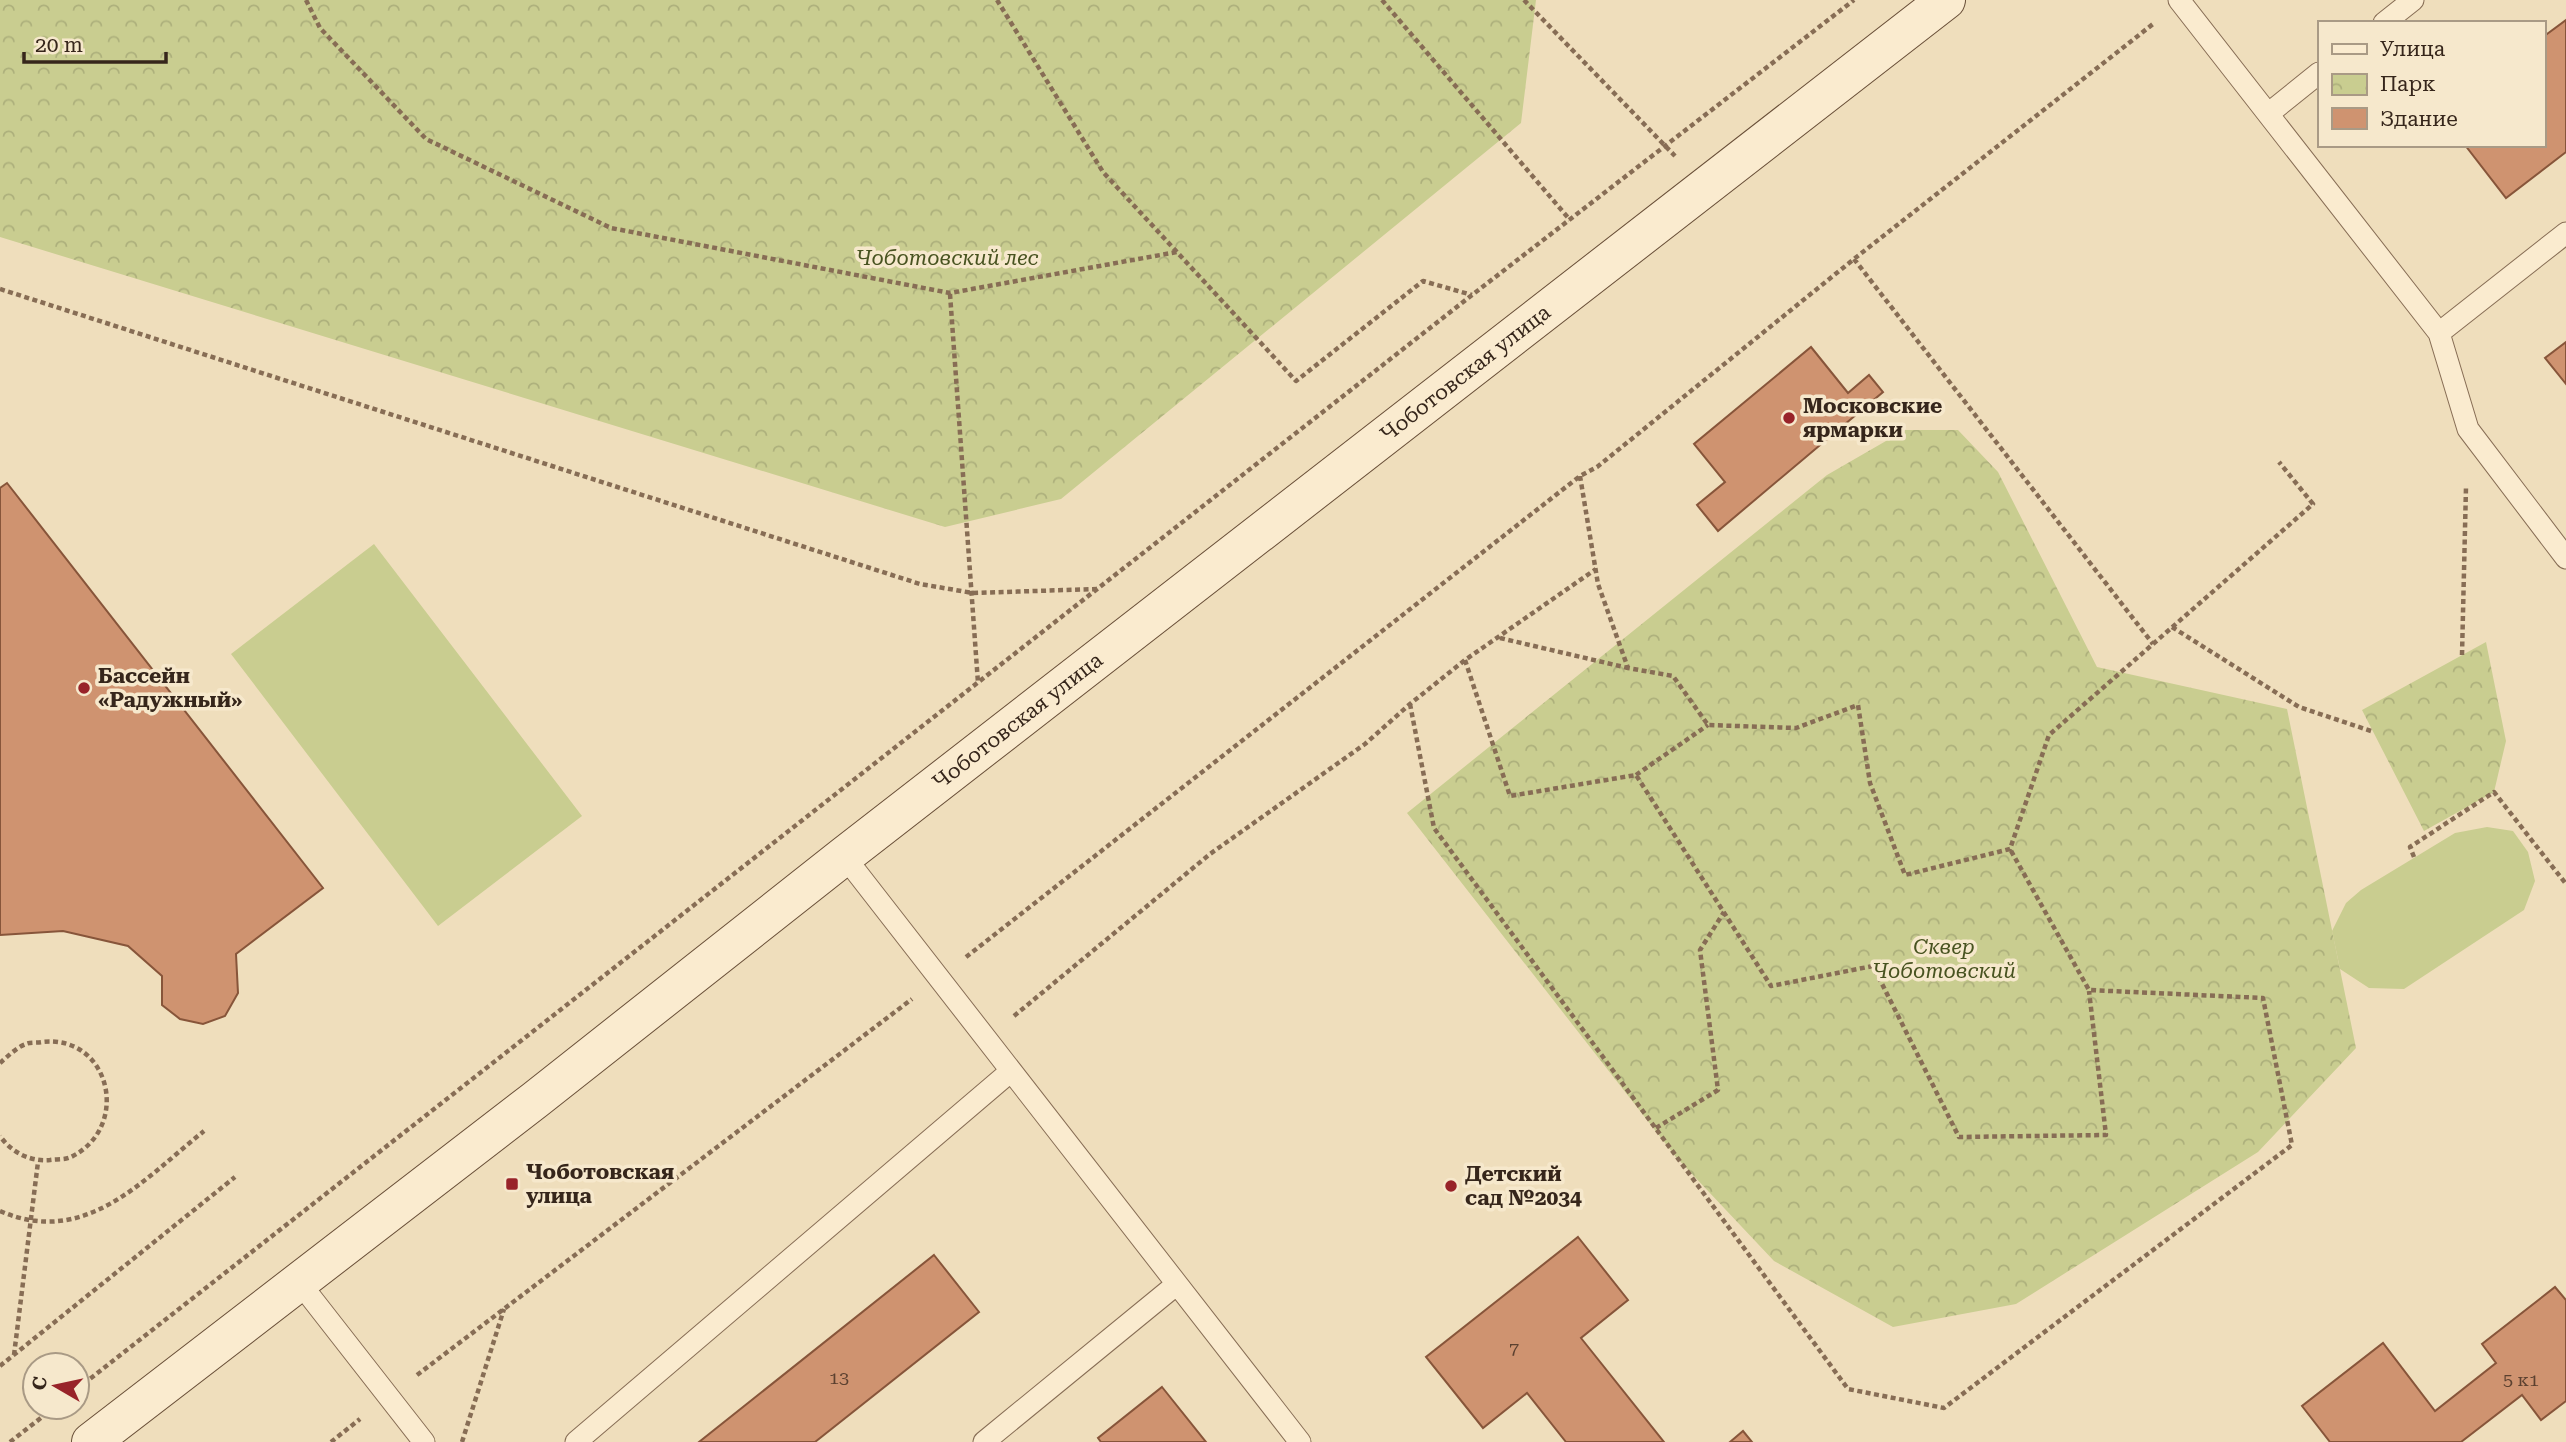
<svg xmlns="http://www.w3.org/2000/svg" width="2566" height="1442" font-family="'Roboto Serif',serif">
<defs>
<pattern id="park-crowns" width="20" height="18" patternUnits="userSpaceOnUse" patternTransform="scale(1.75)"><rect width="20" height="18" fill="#c9cd90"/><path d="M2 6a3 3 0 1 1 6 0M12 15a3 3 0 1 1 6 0" fill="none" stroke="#adb07c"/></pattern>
</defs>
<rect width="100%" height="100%" fill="#efdebc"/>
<path fill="url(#park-crowns)" d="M0,0h1536l-15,123 -460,376 -116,28 -945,-290z
M1905,430h53l40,42 99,195 190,42 69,339 -98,104 -242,152 -123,23 -119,-66 -98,-104 -269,-344 420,-338z
M2486,642l20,99 -12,51 -70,39 -62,-121z"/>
<path fill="#c9cd90" d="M374,544l208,272 -144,110 -207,-272z
M2487,827l26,4 15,21 7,29 -11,29 -120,79 -35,-1 -29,-19 -8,-38 14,-28 15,-13 94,-57z"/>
<path fill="#cf9370" stroke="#87553a" stroke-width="2" d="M2566,20v132l-60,46 -41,-53h78v-108z
M2566,342v42l-21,-26z
M1811,347l37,46 21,-18 14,17 -165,139 -21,-26 28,-23 -31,-38z
M7,483l316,405 -87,66 2,39 -13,23 -22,8 -23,-5 -18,-14v-29l-34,-30 -65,-15 -63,4v-447z
M1578,1237l50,63 -47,38 83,104h-98l-39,-49 -44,35 -57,-71z
M934,1255l45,57 -164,130h-116z
M2555,1287l11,13v101l-25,19 -19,-25 -61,47h-131l-28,-36 81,-63 52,68 61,-48 -14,-19z
M1162,1387l44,55h-105l-3,-4z
M1743,1431l9,11h-22z"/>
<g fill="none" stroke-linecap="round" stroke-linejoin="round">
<defs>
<path id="lane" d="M2179,0l260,333 127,-100
M2384,23l29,-23
M2268,114l51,-41
M2439,333l29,96 98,129
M844,856l456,586
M299,1282l125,160
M576,1442l435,-371
M984,1442l193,-158"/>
<g id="secondary">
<path id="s1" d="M91,1442l444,-342 309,-244 1102,-856"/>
</g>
</defs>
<use href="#lane" stroke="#876d55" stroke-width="23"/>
<use href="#secondary" stroke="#694f38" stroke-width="40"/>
<path stroke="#876d55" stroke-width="4.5" stroke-dasharray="5 3.5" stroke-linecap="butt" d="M306,0l14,28 106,111 185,89 339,65 227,-41
M997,0l106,172 193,209 127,-100 49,14
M1382,0l188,220
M1524,0l151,156
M1854,259l299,385
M0,289l920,295 53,9 124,-4
M950,294l28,389
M1580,476l18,108 30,84 45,8 35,49 88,3 62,-23 12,78 35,92 105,-26 39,-114 264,-231 -34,-42
M2172,627l127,80 75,25
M1500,638l128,30
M2462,655l4,-168
M1465,660l45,136 126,-21 135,211 102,-20 86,171 147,-2 -17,-144
M1410,704l24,124 414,561 96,19 348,-263 -29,-147 -174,-8 -79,-141
M1636,775l72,-50
M2414,857l-4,-10 84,-55 72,92
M966,957l614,-481 17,-9 257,-208 299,-235
M1014,1016l196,-162 155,-110 45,-40 55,-44 131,-91
M0,1063c7,-6 17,-16 26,-19 4,-2 11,-1 16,-2 68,-8 90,85 29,115 -6,3 -15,2 -21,3 -20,2 -39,-8 -50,-24
M1656,1128l62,-38 -18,-140 24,-38
M0,1211c85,37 143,-31 204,-80
M14,1355l24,-193
M0,1366l235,-189
M417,1375l495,-376
M77,1389l1395,-1094 382,-295
M10,1442l45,-35
M331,1442l29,-23
M462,1442l42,-133"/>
<use href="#lane" stroke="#faebcf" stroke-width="21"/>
<use href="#secondary" stroke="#faebcf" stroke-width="38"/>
</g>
<g fill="#982329" stroke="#f6e8cc" stroke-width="2.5">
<circle cx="1789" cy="418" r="7"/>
<circle cx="84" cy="688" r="7"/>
<rect x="505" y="1177" width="14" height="14" rx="3.5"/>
<circle cx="1451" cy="1186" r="7"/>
</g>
<g text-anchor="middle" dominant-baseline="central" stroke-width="7" stroke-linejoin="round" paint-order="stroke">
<g font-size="18" fill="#5c4130">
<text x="1514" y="1348">7</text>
<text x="839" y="1377">13</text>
<text x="2521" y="1379">5 к1</text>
</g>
<g font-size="21" font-style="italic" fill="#485320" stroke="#f6e8cc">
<text x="947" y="258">Чоботовский лес</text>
<text x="1944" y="947">Сквер<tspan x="1944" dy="24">Чоботовский</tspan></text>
</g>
<g font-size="21" fill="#36261b" stroke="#f6e8cc">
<text stroke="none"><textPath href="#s1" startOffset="1741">Чоботовская улица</textPath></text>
<text stroke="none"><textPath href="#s1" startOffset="1174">Чоботовская улица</textPath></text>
</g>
<g font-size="21" font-weight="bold" fill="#36261b" stroke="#f6e8cc" text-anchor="start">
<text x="1803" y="406">Московские<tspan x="1803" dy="24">ярмарки</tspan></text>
<text x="98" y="676">Бассейн<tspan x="98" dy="24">«Радужный»</tspan></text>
<text x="526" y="1172">Чоботовская<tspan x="526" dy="24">улица</tspan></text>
<text x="1465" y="1174">Детский<tspan x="1465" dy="24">сад №2034</tspan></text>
</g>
</g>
<rect x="2318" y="21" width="228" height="126" fill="#f6e8cc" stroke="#a99a85" stroke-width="2"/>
<rect x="2332" y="44" width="35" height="10" fill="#faebcf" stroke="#a99a85" stroke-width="2"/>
<text x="2380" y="56" font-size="21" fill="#36261b">Улица</text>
<rect x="2332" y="74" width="35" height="21" fill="url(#park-crowns)" stroke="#a99a85" stroke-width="2"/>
<text x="2380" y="91" font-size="21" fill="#36261b">Парк</text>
<rect x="2332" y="108" width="35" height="21" fill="#cf9370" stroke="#a99a85" stroke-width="2"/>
<text x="2380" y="126" font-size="21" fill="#36261b">Здание</text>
<g transform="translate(56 1386) rotate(279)"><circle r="33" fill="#f6e8cc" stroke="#a99a85" stroke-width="2"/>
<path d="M0-5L12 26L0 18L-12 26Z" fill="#982329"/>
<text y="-10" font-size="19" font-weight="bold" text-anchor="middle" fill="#36261b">С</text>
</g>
<path d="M24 52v10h142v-10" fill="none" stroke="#36261b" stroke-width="3.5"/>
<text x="35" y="52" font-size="21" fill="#36261b" stroke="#f6e8cc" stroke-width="5" paint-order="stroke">20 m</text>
</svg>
